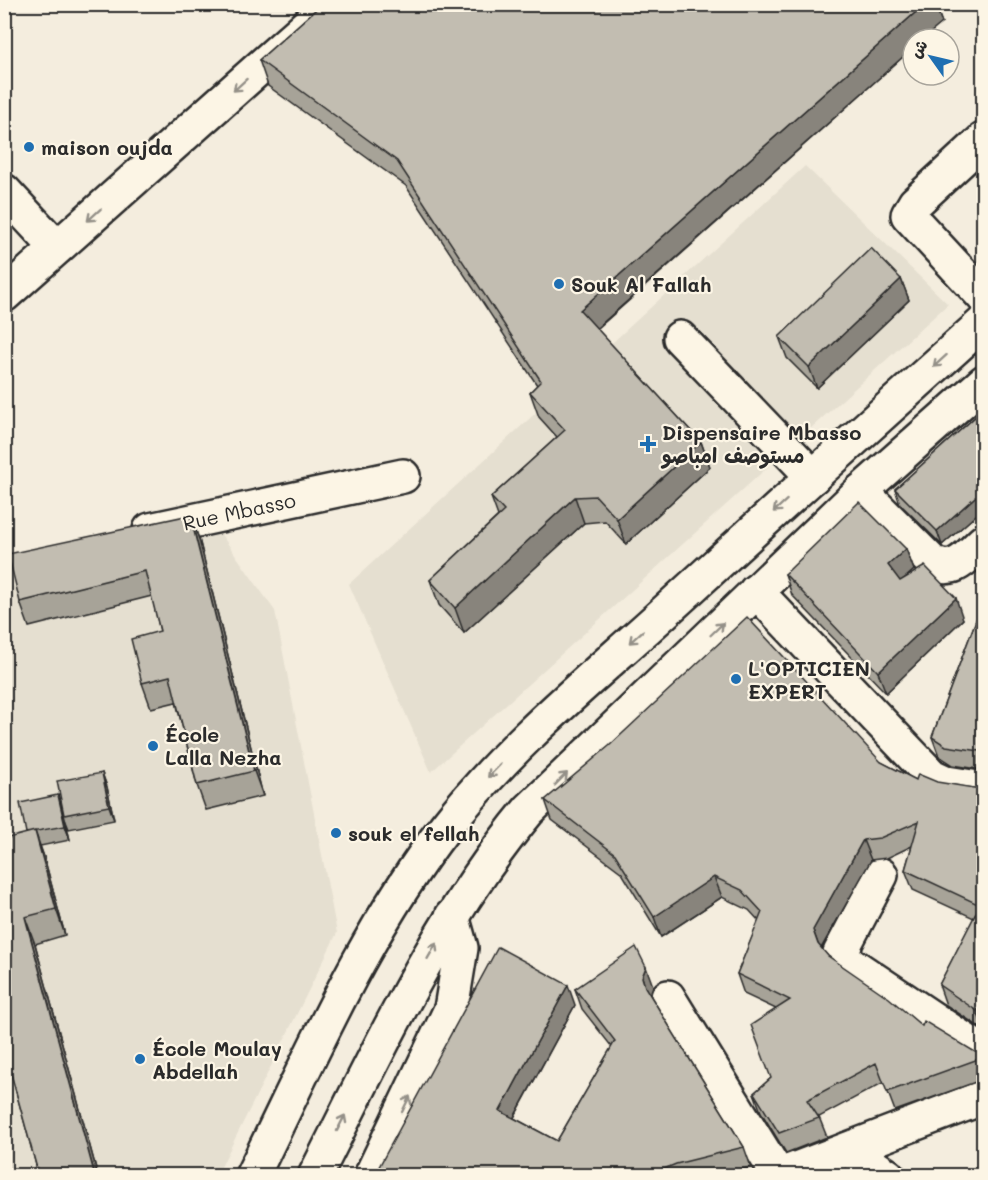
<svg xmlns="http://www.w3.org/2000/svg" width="988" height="1180" font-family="Mali,'Playpen Sans Arabic',sans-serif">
<rect width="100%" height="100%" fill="#f4edde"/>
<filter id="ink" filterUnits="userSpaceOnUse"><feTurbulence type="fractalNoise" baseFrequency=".0167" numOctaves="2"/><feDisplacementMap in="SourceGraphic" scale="12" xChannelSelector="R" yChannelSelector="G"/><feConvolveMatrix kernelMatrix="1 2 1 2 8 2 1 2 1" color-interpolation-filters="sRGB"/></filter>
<g filter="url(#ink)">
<path fill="#e5dfd0" d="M805,166l143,138 -517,468 -82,-188z
M218,530l57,81 62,322 -120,242 -212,1v-587z"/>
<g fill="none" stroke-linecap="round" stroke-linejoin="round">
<defs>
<path id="minor" d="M984,139l-69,64 -7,12 76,82
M4,191l53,57
M4,295l327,-291
M680,338l133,139
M861,491l71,71c22,14 35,-6 52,-21
M150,530l253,-54
M756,591l176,185 15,7 37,6
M881,875l-41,78 5,7 139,93
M668,997l110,178
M848,1149l40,27
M371,1176l80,-167 10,-61 -9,-32
M778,1176l206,-79"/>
<path id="major" d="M252,1176c59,-119 112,-244 194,-350 61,-78 139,-142 212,-208 108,-99 217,-198 326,-296
M315,1176c64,-126 123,-257 214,-366l332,-319 123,-109"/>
</defs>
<use href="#minor" stroke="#2b2b2b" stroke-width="38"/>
<use href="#major" stroke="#2b2b2b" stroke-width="38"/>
<use href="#minor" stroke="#fcf5e5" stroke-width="33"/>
<use href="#major" stroke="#fcf5e5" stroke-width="33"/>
</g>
<path fill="#a7a398" stroke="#2b2b2b" stroke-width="1.5" d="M322,4h613l7,19 -29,16v9l-316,281 104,113 9,25 -84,77 -21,-23 -21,2 -120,110 -25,-28 -9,-25 68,-64 -7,-19 66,-60 -18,-20 -9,-25 7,-7 -131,-199 -138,-100 -9,-26z
M901,279l8,21 -92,88 -30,-30 -8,-21z
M984,409v99l-42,37 -42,-41 -5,-15z
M190,515l9,24 64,257 -57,14 -9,-25 -21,-83 -25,6 -9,-25 18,-52 -8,-35 -123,31 -9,-25z
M906,549l8,21 -11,9 60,40 -77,74 -94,-98 -7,-21z
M984,599v171l-31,-5 -14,-9 -7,-19z
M881,762l35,18 58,8 10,-1v243l-38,-25 -7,-20 35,-67 -61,-28 -8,-20 7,-24 -25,12 -16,2 -50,89 7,7 94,70 53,26 9,-1v28l-89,32 -11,-29 -65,35 8,20 -41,16 -25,-41 -7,-19 17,-15 5,-69 -32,-15 -7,-20 22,-53 -10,-11 -27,-13 -61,40 -39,-64 -70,-53 -7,-20z
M102,773l5,14 7,33 -45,9 -4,-10 5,21 -30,6 4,11 21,78 -30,9 63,232h-59l-35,-128 22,-215 36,-25z
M653,986l-3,9 94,152 7,20 -35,9h-342l201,-171 -61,113 43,23 55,-94 -30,-38 -7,-20z"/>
<path fill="#88847c" stroke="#2b2b2b" stroke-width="1.5" d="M925,4h10l7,19 -19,16h-10v9l-324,287 -9,-25z
M901,279l8,21 -92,88 -8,-21z
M701,442l9,25 -84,77 -9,-25z
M984,489v19l-42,37 -5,-14z
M575,497l9,26 -120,110 -9,-25z
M190,515l9,24 64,257 -9,-25z
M906,549l8,21 -18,16 -8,-21z
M956,598l7,21 -77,74 -8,-21z
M102,773l5,14 7,33 -5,-14z
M58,795l5,15 7,30 -5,-14z
M35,831l9,26 21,78 -9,-26z
M863,840l8,20 -51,90 -2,-6 -5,-14z
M714,877l8,20 -61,40 -7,-20z
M25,917l10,27 63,232h-3z
M646,967l7,19 -4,11 -4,-10 -3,-10z
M568,985l7,20 -68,125 -7,-19z
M984,996v34l-7,-19z"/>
<path fill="#c2bdb1" stroke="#2b2b2b" stroke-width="1.5" d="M322,4h603l-345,306 121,132 -84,77 -21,-23 -21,1 -120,111 -25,-28 74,-69 -13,-14 74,-67 -35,-38 11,-11 -144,-220 -138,-101z
M871,248l30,31 -92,88 -30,-30z
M984,409v80l-47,42 -42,-42z
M859,502l47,47 -18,16 12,16 25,-15 31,32 -78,74 -93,-98z
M190,515l64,256 -57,14 -27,-109 -28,7 -11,-44 29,-8 -15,-60 -125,31 -12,-48z
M984,599v154l-4,-2 -34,-5 -14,-9z
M747,617l134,145 35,18 2,-6 19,8 37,6 10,-1v209l-7,15 -38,-26 41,-80 -75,-35 14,-49 -39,17 -17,2 -50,90 5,14 10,12 61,42 33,28 2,-5 51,31 9,-1v6l-97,35 -11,-29 -69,37 12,18 -40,15 -25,-40 17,-15 -20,-53 39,-25 -53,-26 25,-62 -20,-22 -28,-13 -60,40 -39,-63 -70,-54 64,-54z
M102,773l7,33 -45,9 -7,-34z
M58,795l7,31 -39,7 -6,-30z
M35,831l21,78 -31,8 70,259h-56l-35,-128v-209z
M498,947l70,38 -68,126 57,30 58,-100 -40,-52 61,-42 10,20 -4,10 3,10 99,160 -68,17 -29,12h-273z"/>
<defs><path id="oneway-shaft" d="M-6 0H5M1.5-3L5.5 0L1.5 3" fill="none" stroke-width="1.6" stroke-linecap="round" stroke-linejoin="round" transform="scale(1.5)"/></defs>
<g stroke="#949088">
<use href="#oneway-shaft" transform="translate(240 85) rotate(138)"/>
<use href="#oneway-shaft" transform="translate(94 215) rotate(138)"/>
<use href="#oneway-shaft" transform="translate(940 361) rotate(138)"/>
<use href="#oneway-shaft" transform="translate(780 506) rotate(138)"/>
<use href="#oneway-shaft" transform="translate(717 629) rotate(-44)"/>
<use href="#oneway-shaft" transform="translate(636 637) rotate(138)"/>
<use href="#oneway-shaft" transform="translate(494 771) rotate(134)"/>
<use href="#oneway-shaft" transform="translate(561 779) rotate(-45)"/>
<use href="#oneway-shaft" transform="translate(432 951) rotate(-60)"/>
<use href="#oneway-shaft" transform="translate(406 1104) rotate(-64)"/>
<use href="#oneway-shaft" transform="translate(341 1123) rotate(-63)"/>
</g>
</g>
<g fill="#1f6fb2" stroke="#fcf5e5" stroke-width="2">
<circle cx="29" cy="147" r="6"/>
<circle cx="559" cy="284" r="6"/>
<path d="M645 435h6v6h6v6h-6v6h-6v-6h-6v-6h6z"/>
<circle cx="736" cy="679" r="6"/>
<circle cx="153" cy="746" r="6"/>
<circle cx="336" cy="833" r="6"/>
<circle cx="140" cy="1059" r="6"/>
</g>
<g text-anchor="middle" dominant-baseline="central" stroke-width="4.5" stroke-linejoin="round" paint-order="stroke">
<g font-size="20" font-weight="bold" fill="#2b2b2b" stroke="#fcf5e5" text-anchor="start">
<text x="41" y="147">maison oujda</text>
<text x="571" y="284">Souk Al Fallah</text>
<text x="662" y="432">Dispensaire Mbasso<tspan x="662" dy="23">مستوصف امباصو</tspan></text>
<text x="748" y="668">L'OPTICIEN<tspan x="748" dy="23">EXPERT</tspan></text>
<text x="165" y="734">École<tspan x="165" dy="23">Lalla Nezha</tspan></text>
<text x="348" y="833">souk el fellah</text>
<text x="152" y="1048">École Moulay<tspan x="152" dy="23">Abdellah</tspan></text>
</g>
<g font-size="20" fill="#2b2b2b" stroke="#fcf5e5">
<text transform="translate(239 511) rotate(-12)">Rue Mbasso</text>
</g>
</g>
<rect width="988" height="1180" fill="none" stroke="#fcf5e5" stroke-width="24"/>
<rect x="12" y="12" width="964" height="1156" fill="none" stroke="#2b2b2b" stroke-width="2" filter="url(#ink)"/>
<g transform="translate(931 57) rotate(304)"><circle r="28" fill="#fcf5e5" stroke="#a8a49b" stroke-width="1.5"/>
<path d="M0-4.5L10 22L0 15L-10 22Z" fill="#1f6fb2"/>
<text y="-9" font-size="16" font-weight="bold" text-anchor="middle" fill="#2b2b2b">ش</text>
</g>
</svg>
